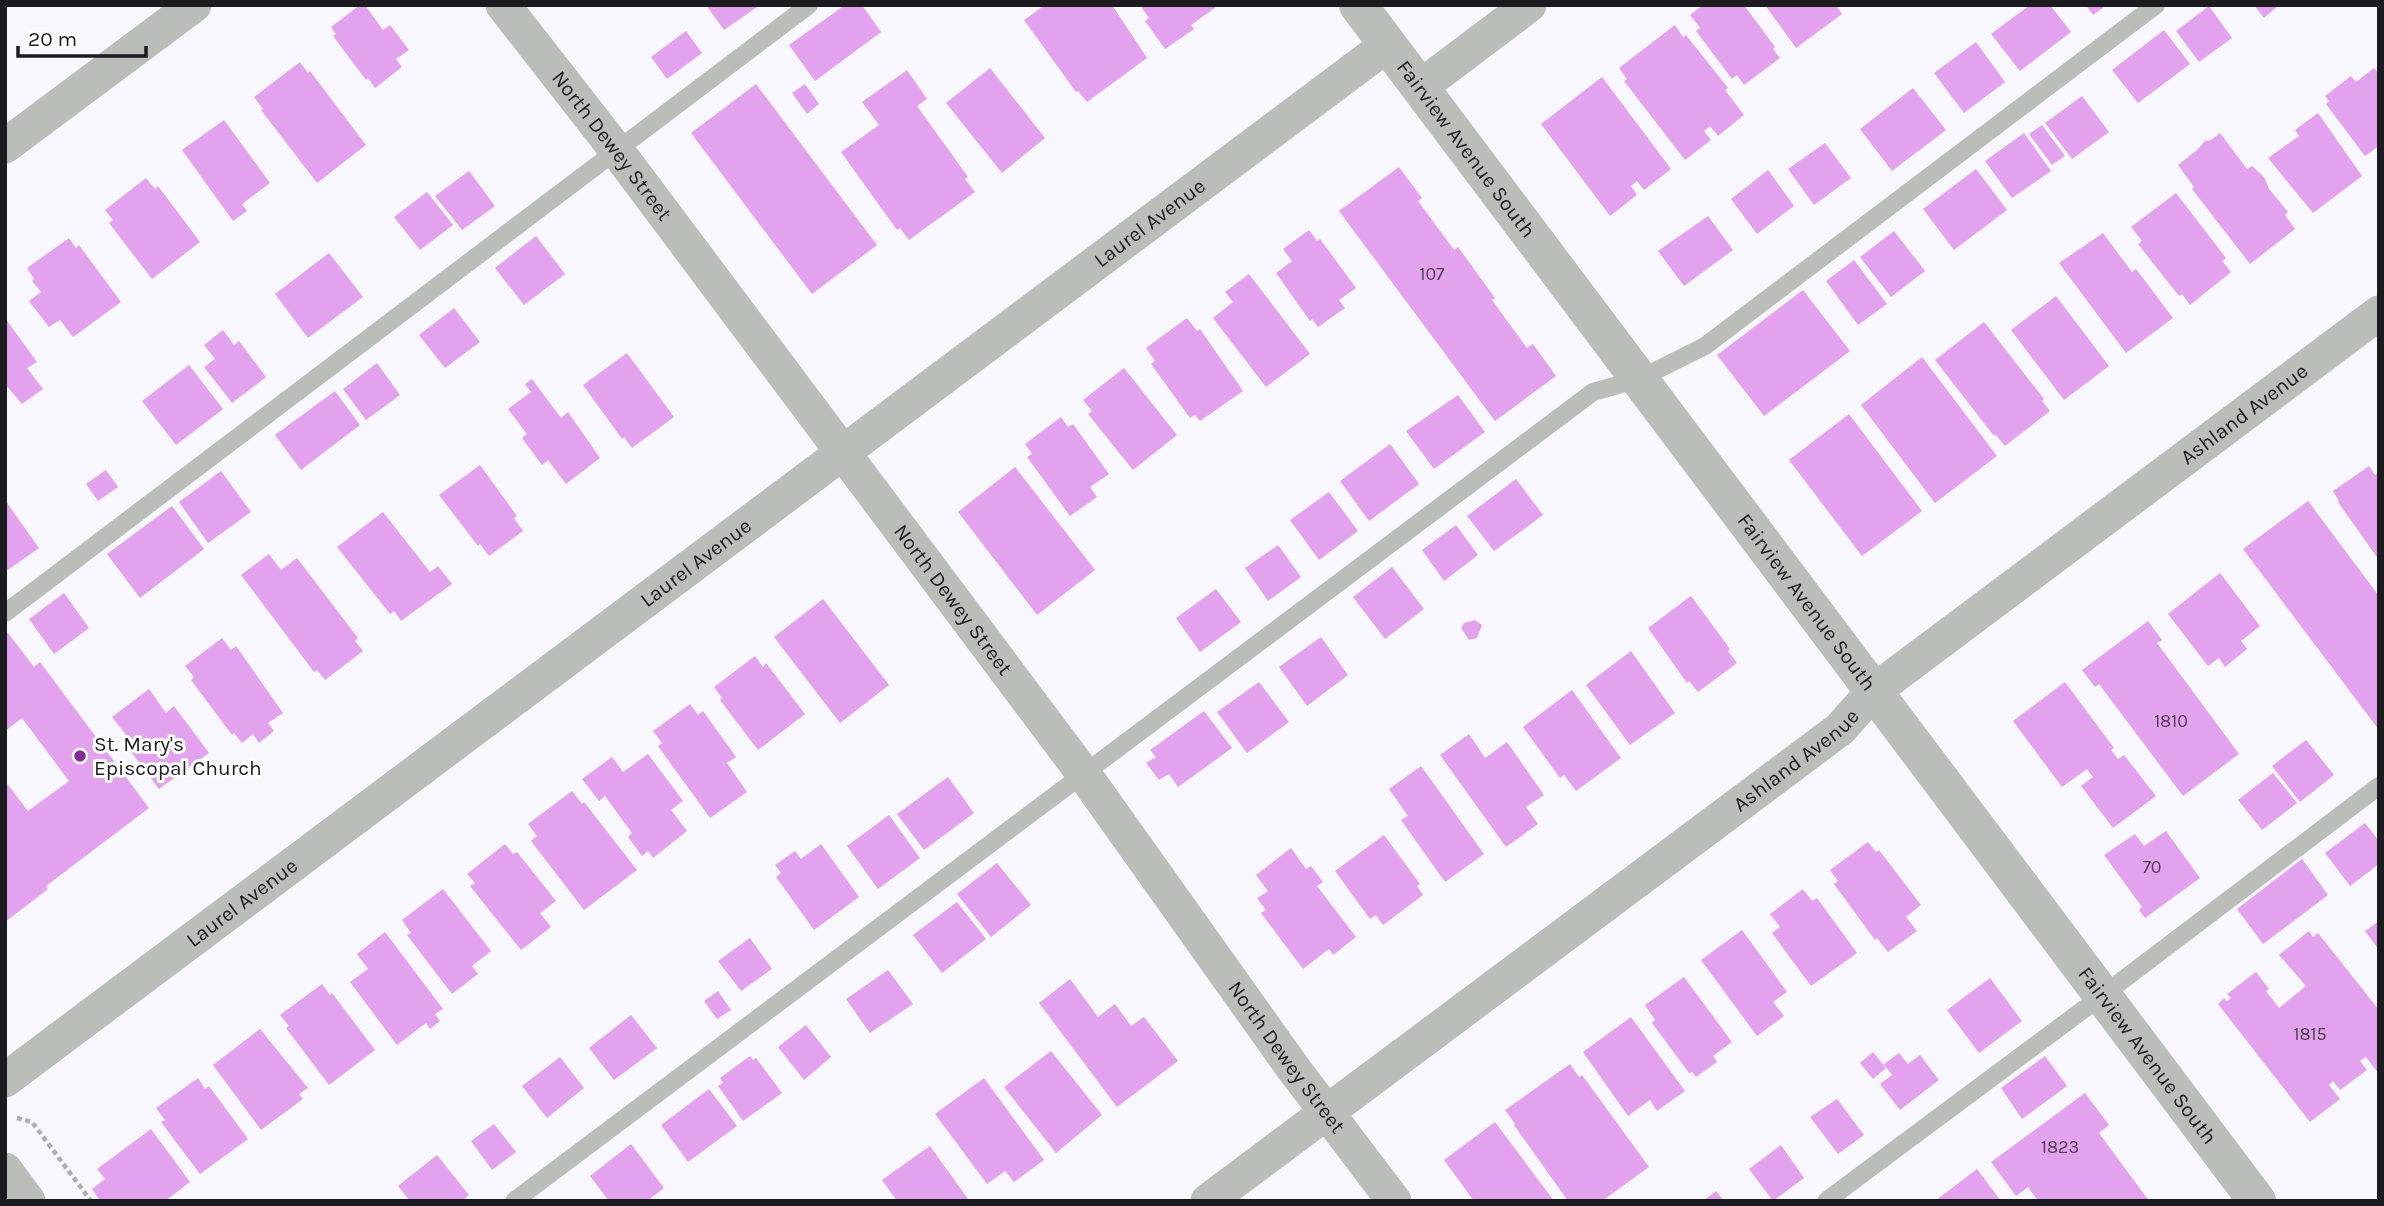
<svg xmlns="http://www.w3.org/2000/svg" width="2384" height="1206" font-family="Karla,sans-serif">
<rect width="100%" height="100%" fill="#f9f7fe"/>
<path fill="#e3a2ed" d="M360,5h5l18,25 7,-5 19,25 -13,9 6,8 -27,21 -7,-10 -2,2 -33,-44 3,-2 -5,-7z
M706,5h54l-36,25z
M845,5h17l19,27 -66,49 -26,-36z
M1045,5h67l35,53 -60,44 -9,-11 -2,1 -52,-72z
M1140,5h79l-28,20 3,4 -29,20 -20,-28 4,-3z
M1703,5h41l31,42 -2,2 7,9 -36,27 -7,-10 -5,4 -36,-48 4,-3 -10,-13z
M1765,5h71l6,9 -46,34z
M2030,5h20l21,27 -51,39 -29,-37z
M2086,5h21l-14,10z
M2254,5h25l-15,13z
M2209,6l23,32 -33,24 -23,-31z
M1675,25l8,12 3,-2 42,53 -3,2 19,25 -26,21 -8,-10 -6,5 7,9 -26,20 -61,-79 3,-2 -8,-11z
M2164,30l26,34 -52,39 -26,-33z
M686,31l16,22 -35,26 -16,-22z
M1976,42l29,40 -41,31 -30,-40z
M300,62l8,11 2,-2 56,74 -49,38 -56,-73 2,-1 -9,-12z
M990,68l55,70 -43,35 -56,-70z
M2374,68l5,6v72l-14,10 -39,-52 3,-3 -4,-5 26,-20 5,6z
M907,70l20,29 -10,7 51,71 -3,2 10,13 -66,48 -9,-12 -3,2 -56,-78 38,-27 -17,-23z
M1602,77l69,92 -27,21 -7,-9 -6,5 6,9 -27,21 -69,-92z
M756,84l121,161 -65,49 -121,-161z
M805,84l14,20 -12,10 -15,-21z
M1913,88l33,42 -54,41 -32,-42z
M2082,96l27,36 -37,27 -27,-36z
M2318,113l44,63 -49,37 -45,-55 31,-22 -4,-6z
M224,120l46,63 -28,21 5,7 -14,10 -51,-71z
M2042,125l23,31 -13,9 -23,-31z
M2024,133l27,38 -39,27 -27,-37z
M2220,133l27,36 5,-3 12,11 5,12 19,23 -3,3 10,14 -45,35 -58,-75 2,-2 -16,-22 19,-15 8,-9 6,-1z
M1825,143l26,35 -37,27 -26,-36z
M1399,167l23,31 -4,3 36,49 4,-3 37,51 -3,2 35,48 6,-4 23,32 -61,45 -156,-210z
M1976,169l31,41 -53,40 -31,-41z
M1768,170l26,36 -37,28 -26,-35z
M469,171l26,35 -33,24 -27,-34z
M146,178l9,11 3,-3 42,56 -48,37 -43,-56 4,-3 -8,-10z
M427,192l26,33 -33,25 -26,-33z
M2176,193l50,65 -4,3 9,11 -41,33 -8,-11 -3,2 -41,-52 4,-3 -11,-14z
M1708,216l25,34 -49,36 -26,-35z
M1309,230l8,11 3,-2 36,49 -17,12 6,8 -27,19 -6,-8 -2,2 -34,-48 16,-12 -9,-12z
M1894,231l31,40 -34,26 -31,-40z
M2103,233l29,39 4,-3 37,49 -47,35 -67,-90z
M536,236l29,38 -41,31 -29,-37z
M69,238l7,10 3,-3 42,57 -48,35 -13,-17 -11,7 -20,-26 12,-9 -9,-11 2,-2 -7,-11z
M329,253l34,44 -55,41 -33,-44z
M1854,260l33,44 -29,21 -32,-44z
M1249,274l61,80 -44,33 -53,-69 20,-16 -8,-10z
M1803,290l47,61 -86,65 -47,-61z
M2056,296l53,70 -45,34 -53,-70z
M454,308l26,34 -35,26 -26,-33z
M5,318l32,44 -10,6 16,21 -21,15 -17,-20z
M1187,318l10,13 3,-2 43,62 -43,30 -5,-6 -5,3 -39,-54 4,-3 -9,-13z
M1984,322l60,77 -2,2 8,10 -45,35 -10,-12 -1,2 -59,-76z
M223,330l11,15 5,-4 27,36 -34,26 -28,-36 11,-8 -11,-14z
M627,353l47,64 -42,31 -8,-11 -2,2 -39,-54z
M1922,357l75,99 -62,47 -74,-98z
M377,363l23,32 -34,25 -23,-31z
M189,365l34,44 -47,36 -34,-44z
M1124,368l53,67 -44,35 -45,-56 4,-3 -9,-11z
M532,379l29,39 7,-6 32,46 -34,26 -18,-24 -6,5 -20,-27 5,-4 -19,-25 23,-17 -6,-8z
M335,391l25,34 -59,45 -26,-35z
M1458,395l27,37 -51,37 -28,-38z
M1849,414l73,97 -60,45 -73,-96z
M1061,417l7,10 5,-3 36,50 -19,13 7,10 -27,19 -43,-59 5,-3 -7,-10z
M1390,444l29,40 -50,37 -29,-40z
M480,465l37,51 -3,2 9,13 -34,25 -9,-12 -2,2 -39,-51z
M2369,466l6,9 2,-1 2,2v84l-41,-58 1,-1 -6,-10z
M1015,467l80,103 -58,45 -79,-103z
M106,470l12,17 -20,14 -12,-17z
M221,471l30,41 -43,31 -29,-41z
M1516,479l27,36 -49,36 -27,-35z
M1329,492l29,39 -39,29 -29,-40z
M5,500l34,48 -34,24z
M2308,501l71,95v134l-136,-181z
M172,506l32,43 -64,49 -33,-44z
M383,512l47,60 8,-6 14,18 -51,37 -7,-10 -4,3 -53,-67z
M1456,525l22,30 -34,26 -22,-31z
M1278,545l23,32 -33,24 -23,-33z
M269,554l12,16 16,-12 61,80 -3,3 8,10 -38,29 -8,-10 -3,2 -73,-97z
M1392,567l32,42 -39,30 -32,-42z
M2220,573l40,53 -19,15 6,8 -22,18 -6,-9 -11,8 -40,-52z
M1216,589l25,33 -41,30 -24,-34z
M64,593l25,35 -35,26 -25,-35z
M1691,596l39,53 -2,2 9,12 -39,29 -9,-11 -2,2 -39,-55z
M823,599l66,86 -49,38 -66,-86z
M1475,620l7,5 -5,13 -8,2 -8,-12 3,-5z
M2148,621l14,19 -5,3 82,111 -56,42 -84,-112 -4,3 -13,-17z
M8,633l26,34 6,-5 109,146 -103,78 2,3 -43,33v-141l23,30 41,-30 -47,-63 -17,13v-96z
M1321,637l27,38 -41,31 -28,-39z
M222,638l9,12 5,-4 47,67 -15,10 6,8 -15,12 -6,-9 -11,9 -8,-10 -2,2 -41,-55 3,-3 -9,-11z
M1631,651l44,62 -45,32 -44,-60z
M755,656l8,11 3,-4 39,51 -47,36 -38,-50 2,-2 -8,-11z
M1259,682l30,40 -42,31 -30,-41z
M2065,682l49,66 -3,2 7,9 6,-4 32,41 -43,32 -32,-42 12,-9 -6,-8 -25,18 -49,-66z
M149,689l17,24 8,-7 35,47 -50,36 -33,-44 5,-4 -19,-24z
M1572,690l49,68 -45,33 -12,-16 -4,3 -37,-51z
M690,704l8,11 5,-4 33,46 -9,6 20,29 -37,26 -52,-72 4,-3 -9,-12z
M1204,711l28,37 -54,39 -9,-13 -10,6 -13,-17 10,-6 -6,-7z
M1469,734l16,24 22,-16 37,53 -18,12 12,17 -32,23 -66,-92z
M2306,740l28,35 -34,27 -28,-36z
M648,754l35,47 -12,9 16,21 -34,27 -5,-7 -6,5 -14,-19 4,-4 -27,-37 -6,5 -17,-22 30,-22 11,15z
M1421,766l63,88 -39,28 -44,-62 7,-4 -19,-27z
M2273,773l24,30 -35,27 -24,-30z
M948,777l26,36 -50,37 -27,-36z
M572,791l10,13 2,-2 53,68 -53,40 -53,-69 6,-5 -9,-12z
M889,815l31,43 -42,31 -31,-43z
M2365,823l14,18v23l-29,22 -25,-33z
M2166,831l34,47 -55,40 -6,-8 3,-3 -38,-52 31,-21 9,12z
M1384,835l36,49 -3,2 6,9 -40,30 -7,-10 -6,4 -35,-48z
M1868,842l8,10 3,-2 42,55 -15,12 11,14 -29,21 -11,-14 -2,2 -41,-56 4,-3 -8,-11z
M505,844l8,10 4,-2 39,49 -16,12 11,14 -30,23 -51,-64 5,-3 -8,-9z
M821,844l38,53 -45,33 -38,-53 5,-4 -6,-8 20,-14 6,8z
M1291,848l15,21 5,-3 12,16 -6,4 39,51 -23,18 -4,-6 -26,20 -42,-56 5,-3 -9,-12 11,-7 -12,-16z
M2302,859l26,36 -65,49 -26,-35z
M997,863l34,42 -40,32 -34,-43z
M443,889l48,62 -19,15 6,8 -26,20 -45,-59 4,-2 -9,-13z
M1803,889l9,12 5,-3 40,55 -46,33 -39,-53 8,-6 -10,-13z
M957,902l29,37 -44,34 -29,-38z
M2379,921v29l-14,-19z
M1742,930l45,62 -14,10 11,14 -27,20 -56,-76z
M2309,931l4,6 5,-4 61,77v64l-13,-17 -6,4 7,9 -27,20 -7,-9 -4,4 11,14 -30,23 -92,-118 6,-6 3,3 4,-3 -4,-4 29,-22 13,17 -3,2 13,17 27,-22 -27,-31z
M385,932l58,77 -8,5 5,7 -10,8 -4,-6 -29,22 -47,-63 18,-13 -11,-15z
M750,938l22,31 -31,22 -23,-30z
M888,970l25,34 -43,29 -24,-34z
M1684,977l48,65 -19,14 4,6 -21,15 -4,-5 -3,1 -37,-50 3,-3 -10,-15z
M1990,978l32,43 -43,32 -32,-43z
M1070,979l28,38 17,-13 16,22 13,-9 34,44 -61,46 -78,-104z
M322,984l8,11 2,-2 43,57 -46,35 -43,-57 3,-2 -9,-11z
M718,991l13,19 -14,9 -13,-18z
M631,1015l26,33 -43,32 -25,-32z
M1631,1017l54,74 -28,20 -7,-11 -22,16 -45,-64z
M806,1025l25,32 -27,23 -26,-33z
M260,1029l48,59 -9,6 4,5 -42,31 -48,-65z
M1051,1051l51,64 -46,38 -52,-66z
M1873,1052l13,16 -13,11 -13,-16z
M1899,1053l9,11 12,-9 19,25 -39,30 -20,-26 12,-9 -8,-11z
M750,1056l3,4 3,-2 26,35 -39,28 -25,-35 5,-3 -3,-5z
M2045,1056l22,30 -45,33 -21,-31z
M560,1057l24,31 -37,30 -25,-32z
M1570,1064l9,13 3,-2 67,92 -47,34h-34l-54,-76 1,-1 -10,-14z
M198,1078l7,11 4,-3 39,53 -48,35 -39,-52 4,-2 -9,-12z
M984,1078l60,82 -30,22 -9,-11 -18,13 -52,-70z
M709,1089l28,37 -49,36 -27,-37z
M2085,1093l24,32 -10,8 50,68h-111l-10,-14 -12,9 -25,-34z
M1837,1099l27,36 -26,19 -28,-37z
M1495,1122l59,79h-80l-30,-41z
M494,1124l22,28 -24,18 -21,-29z
M151,1129l39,53 -25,19h-65l-8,-12 13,-10 -8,-10z
M631,1144l33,44 -17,13h-38l-19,-25z
M1781,1145l23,33 -31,23 -24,-32z
M930,1146l38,53 -3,2h-68l-15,-21z
M437,1155l32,40 -7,6h-52l-12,-15z
M1977,1169l24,32h-66z
M1716,1191l8,10h-21z"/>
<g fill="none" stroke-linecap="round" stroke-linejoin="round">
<path stroke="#aeadb3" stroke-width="4.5" stroke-dasharray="5 3.5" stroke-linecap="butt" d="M17,1118l15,4 59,79"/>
<path stroke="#babeb9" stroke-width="18" d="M5,613l804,-608
M514,1201l1079,-809 46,-13 66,-33 451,-341
M1826,1201l277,-206 276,-209"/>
<g stroke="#babeb9" stroke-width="35">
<path id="s1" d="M503,5l114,146 466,622 210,295 101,133"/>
<path d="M1419,88l110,-83"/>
<path d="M5,146l189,-141"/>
<path id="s2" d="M5,1080l1382,-1035"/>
<path d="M5,1170l23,31"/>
<path id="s3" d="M1208,1201l632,-472 34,-38 505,-378"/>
</g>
<path stroke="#babeb9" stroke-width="38" id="s4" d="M1358,5l899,1196"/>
</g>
<circle fill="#842b97" stroke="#fff" stroke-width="2.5" cx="80" cy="756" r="7"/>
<g text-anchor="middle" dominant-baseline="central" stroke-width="6" stroke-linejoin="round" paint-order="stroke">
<g font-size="18" fill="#4e3d52">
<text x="1432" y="274">107</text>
<text x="2171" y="721">1810</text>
<text x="2152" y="867">70</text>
<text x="2310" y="1034">1815</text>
<text x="2060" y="1147">1823</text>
</g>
<g font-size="21" fill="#1c1b1f" stroke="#fff">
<text stroke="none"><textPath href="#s1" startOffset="178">North Dewey Street</textPath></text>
<text stroke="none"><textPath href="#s4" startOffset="180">Fairview Avenue South</textPath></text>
<text stroke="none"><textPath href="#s2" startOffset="1430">Laurel Avenue</textPath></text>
<text stroke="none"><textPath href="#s3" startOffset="1302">Ashland Avenue</textPath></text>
<text stroke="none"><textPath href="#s2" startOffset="863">Laurel Avenue</textPath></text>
<text stroke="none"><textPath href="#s1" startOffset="746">North Dewey Street</textPath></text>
<text stroke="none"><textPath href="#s4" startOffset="747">Fairview Avenue South</textPath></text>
<text stroke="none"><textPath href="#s3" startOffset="735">Ashland Avenue</textPath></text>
<text stroke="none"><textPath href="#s2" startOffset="296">Laurel Avenue</textPath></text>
<text stroke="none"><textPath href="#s4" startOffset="1314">Fairview Avenue South</textPath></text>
<text stroke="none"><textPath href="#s1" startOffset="1312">North Dewey Street</textPath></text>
</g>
<g font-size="21" fill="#1c1b1f" stroke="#fff" text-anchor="start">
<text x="94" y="744">St. Mary's<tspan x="94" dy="24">Episcopal Church</tspan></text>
</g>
</g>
<rect width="2384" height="1206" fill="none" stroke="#1c1b1f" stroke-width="14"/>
<path d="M18 46v10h128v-10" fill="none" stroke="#1c1b1f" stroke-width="3.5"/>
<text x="28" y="46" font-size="21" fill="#1c1b1f" stroke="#ffffff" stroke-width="5" paint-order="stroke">20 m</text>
</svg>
